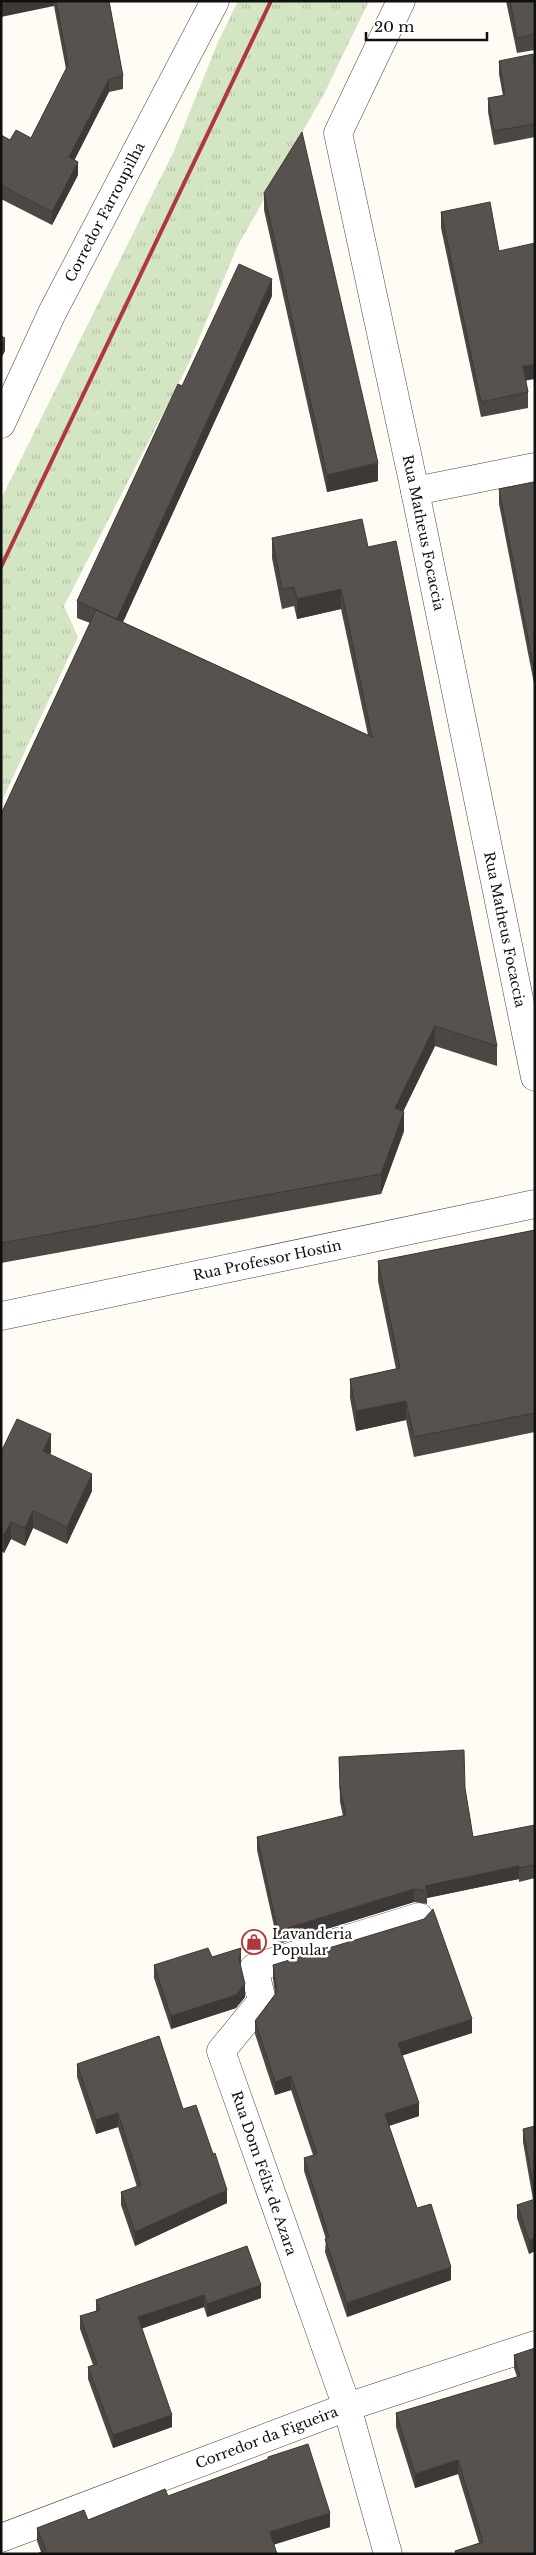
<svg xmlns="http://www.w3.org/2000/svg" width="536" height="2555" font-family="'Libre Baskerville',serif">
<defs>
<pattern id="grass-tufts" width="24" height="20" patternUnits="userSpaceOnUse" patternTransform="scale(1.25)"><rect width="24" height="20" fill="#d3e5c2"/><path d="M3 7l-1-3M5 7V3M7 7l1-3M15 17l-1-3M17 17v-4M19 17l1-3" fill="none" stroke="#b4c3a6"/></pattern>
</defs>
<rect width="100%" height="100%" fill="#fefcf5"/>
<path fill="url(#grass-tufts)" d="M238,1h131l-45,93 -87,153 -48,116 -125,243 14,31 -77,166v-304l173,-348 44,-109z"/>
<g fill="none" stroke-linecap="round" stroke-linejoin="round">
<defs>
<g id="minor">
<path id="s1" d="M401,1l-63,132 77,358 120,586"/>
<path id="s2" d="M1,424l51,-111 163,-312"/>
<path d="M415,491l120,-24"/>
<path id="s3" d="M1,1316l534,-112"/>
<path id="s4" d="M1,2538l346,-131 188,-62"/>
<path d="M388,2554l-41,-147 -126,-356 41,-50 -8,-33 165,-51"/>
</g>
</defs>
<use href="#minor" stroke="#434343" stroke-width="29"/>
<use href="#minor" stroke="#fff" stroke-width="28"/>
<path stroke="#b0383c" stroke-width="4" d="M1,567l270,-566"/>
</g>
<path fill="#4c4743" d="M1,1h108l14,75v13l-14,3 -35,68 4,15 -26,50 -51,-26v-64l9,5 21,-2 35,-69 -12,-63z
M506,1h29v49l-18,3z
M499,61l36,2v74l-41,8 -6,-33v-14l15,-2 -4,-22z
M264,193l114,288 -51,11 -63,-282z
M441,212l58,39 29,141v16l-47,9 -40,-189z
M272,296l-149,326 245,113 -27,-126 -44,10 -3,-13 -12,3 -10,-51v-20l96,9 129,499v20l-62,-20 -32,66 1,19 -23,63 -380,69v-449l89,-191 -13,-5v-17z
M535,482v207l-36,-185v-15z
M535,1230v202l-121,25 -8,-37 -50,11 -6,-33v-19l46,-10 -18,-88v-20z
M1,1452h50l-1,3 42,36 -25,53 -34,-16 -8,18 -14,-7 -7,14 -3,-2z
M339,1757l126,31 8,49 62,-12v53l-16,4v-3l-92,19v6l-13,-2 -136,42 -21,-94v-13l86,-21 -3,-14z
M212,1957l29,3 -1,5 5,32 -9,11 -65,21 -17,-51v-13z
M273,1965l199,68 -70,22 17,61 -30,10 28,82 34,72 -104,37 -22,-65 1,-13 -22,-68v-13l9,-3 -22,-65 -16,5 -20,-61v-13l20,-27 -2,-15z
M77,2064l106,45 44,94 -92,43 -14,-41v-13l16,-5 -19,-60 -22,7 -19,-57z
M535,2126v125l-6,3 -12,-36v-13l16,-5 -10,-58v-13z
M247,2246l14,52 -54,19 -3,-10 -62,21 30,99 -59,21 -25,-69v-12l5,-2 -13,-36v-13l16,-5v-11z
M535,2348v206h-80v-3l24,-8 -21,-69 -43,14 -19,-61v-14l121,-36 -3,-9v-13z
M268,2457l62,70 -56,17 -233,8 -4,-11v-13l51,-8 80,-24 100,-37z"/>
<path fill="#3e3937" d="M13,1h41v5l-53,11v-13z
M109,79v13l-40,79v-14z
M78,162v13l-26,50v-13z
M272,279v17l-155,339v-16z
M5,338v13l-4,8v-13z
M535,364v15l-12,2v-15z
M378,463v18l-51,11v-17z
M341,589v20l-44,10v-20z
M435,1026v20l-40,82v-20z
M404,1112v19l-23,63v-20z
M406,1401v19l-50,11v-20z
M51,1434v18l-8,17v-18z
M92,1474v17l-25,53v-17z
M33,1511v17l-8,18v-18z
M11,1522v17l-7,14v-18z
M519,1866v13l-92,19v-7l-2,-5z
M414,1889v13l-136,42v-13z
M241,1948v12l-2,12v-13z
M245,1984v13l-9,11 -65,21v-13z
M472,2019v14l-74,24v-14z
M291,2076v14l-16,5v-13z
M419,2103v13l-34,11v-13z
M118,2113v14l-22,7v-14z
M227,2190v13l-92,43v-14z
M535,2238v13l-6,3v-14z
M451,2267v13l-104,37v-14z
M261,2285v13l-54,19v-13z
M204,2295v12l-66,23v-13z
M172,2415v12l-59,21v-13z
M458,2460v14l-43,14v-14z
M330,2513v14l-60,19v-14z"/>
<path fill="#58524e" stroke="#3e3937" d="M1,1h12l-12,3z
M56,1h53l14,75 -14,3 -40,78 9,5 -26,50 -51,-27v-50l9,5 6,-10 15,8 37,-73z
M510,1h25v33l-18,4z
M533,54l2,9v61l-41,7 -6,-33 17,-3 -6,-34z
M302,132l76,331 -51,12 -63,-282z
M490,202l9,49 36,-8v121l-12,2 5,26 -47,10 -40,-190z
M239,264l33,15 -155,340 -40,-18 101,-217 4,2z
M1,336l4,2 -4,8z
M535,482v192l-36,-185z
M362,519l6,28 28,-6 101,505 -62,-20 -40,82 9,4 -23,62 -380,69v-429l95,-204 276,127 -31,-148 -44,10 -3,-12 -12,2 -10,-51z
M535,1230v183l-121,24 -8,-36 -50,10 -6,-32 50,-11 -22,-107z
M17,1419l34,15 -8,17 49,23 -25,53 -34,-16 -8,17 -14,-6 -7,13 -3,-1v-82z
M464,1750l1,38 8,49 62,-12v40l-16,3v-2l-94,20 2,5 -13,-2 -136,42 -21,-94 89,-22 -6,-26 -1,-32z
M433,1909l39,110 -74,24 21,60 -34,11 32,94 14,-4 20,63 -104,36 -22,-64 4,-2 -25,-79 13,-4 -26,-78 -16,6 -20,-61 22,-29 -4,-27 151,-46z
M208,1948l4,9 29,-9 -2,11 6,25 -9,11 -65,21 -17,-51z
M159,2036l24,73 13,-4 17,49 2,-1 12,37 -92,42 -14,-40 20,-7 -23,-72 -22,7 -19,-56z
M535,2126v68l-12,-65z
M535,2199v39l-6,2 -12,-35z
M247,2246l14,39 -54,19 -3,-9 -66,22 34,98 -59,20 -25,-68 9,-3 -17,-48 20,-6 -4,-10z
M535,2348v206h-79l-1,-3 28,-9 -25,-82 -43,14 -19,-61 124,-37 -6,-21z
M308,2444l22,69 -60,19 7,22h-240l9,-4 -9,-22 47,-18 4,10 77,-31 3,7 100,-37v-2z"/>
<defs>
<symbol id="shop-ring" viewBox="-11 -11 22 22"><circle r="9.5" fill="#fff" stroke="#b0383c" stroke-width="1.5"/><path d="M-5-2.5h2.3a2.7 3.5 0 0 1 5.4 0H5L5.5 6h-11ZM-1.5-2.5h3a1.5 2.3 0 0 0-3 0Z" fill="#b0383c"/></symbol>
</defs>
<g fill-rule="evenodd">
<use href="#shop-ring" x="240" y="1928" width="28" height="28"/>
</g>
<g text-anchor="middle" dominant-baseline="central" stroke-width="5" stroke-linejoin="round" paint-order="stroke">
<g font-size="14" fill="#101010" stroke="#fff">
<text stroke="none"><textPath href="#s2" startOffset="236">Corredor Farroupilha</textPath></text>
<text stroke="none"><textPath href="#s1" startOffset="555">Rua Matheus Focaccia</textPath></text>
<text stroke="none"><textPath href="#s1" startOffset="960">Rua Matheus Focaccia</textPath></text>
<text stroke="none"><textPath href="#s3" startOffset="272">Rua Professor Hostin</textPath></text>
<text transform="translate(264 2173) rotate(71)">Rua Dom Félix de Azara</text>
<text stroke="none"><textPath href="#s4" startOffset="284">Corredor da Figueira</textPath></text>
</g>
<g font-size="14" fill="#101010" stroke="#fff" text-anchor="start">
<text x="272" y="1934">Lavanderia<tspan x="272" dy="16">Popular</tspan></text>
</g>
</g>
<rect width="536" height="2555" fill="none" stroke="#101010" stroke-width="5"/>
<path d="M366 32v8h121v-8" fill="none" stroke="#101010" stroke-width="2.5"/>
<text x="374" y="32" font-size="15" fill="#101010" stroke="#ffffff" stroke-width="4" paint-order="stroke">20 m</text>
</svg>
